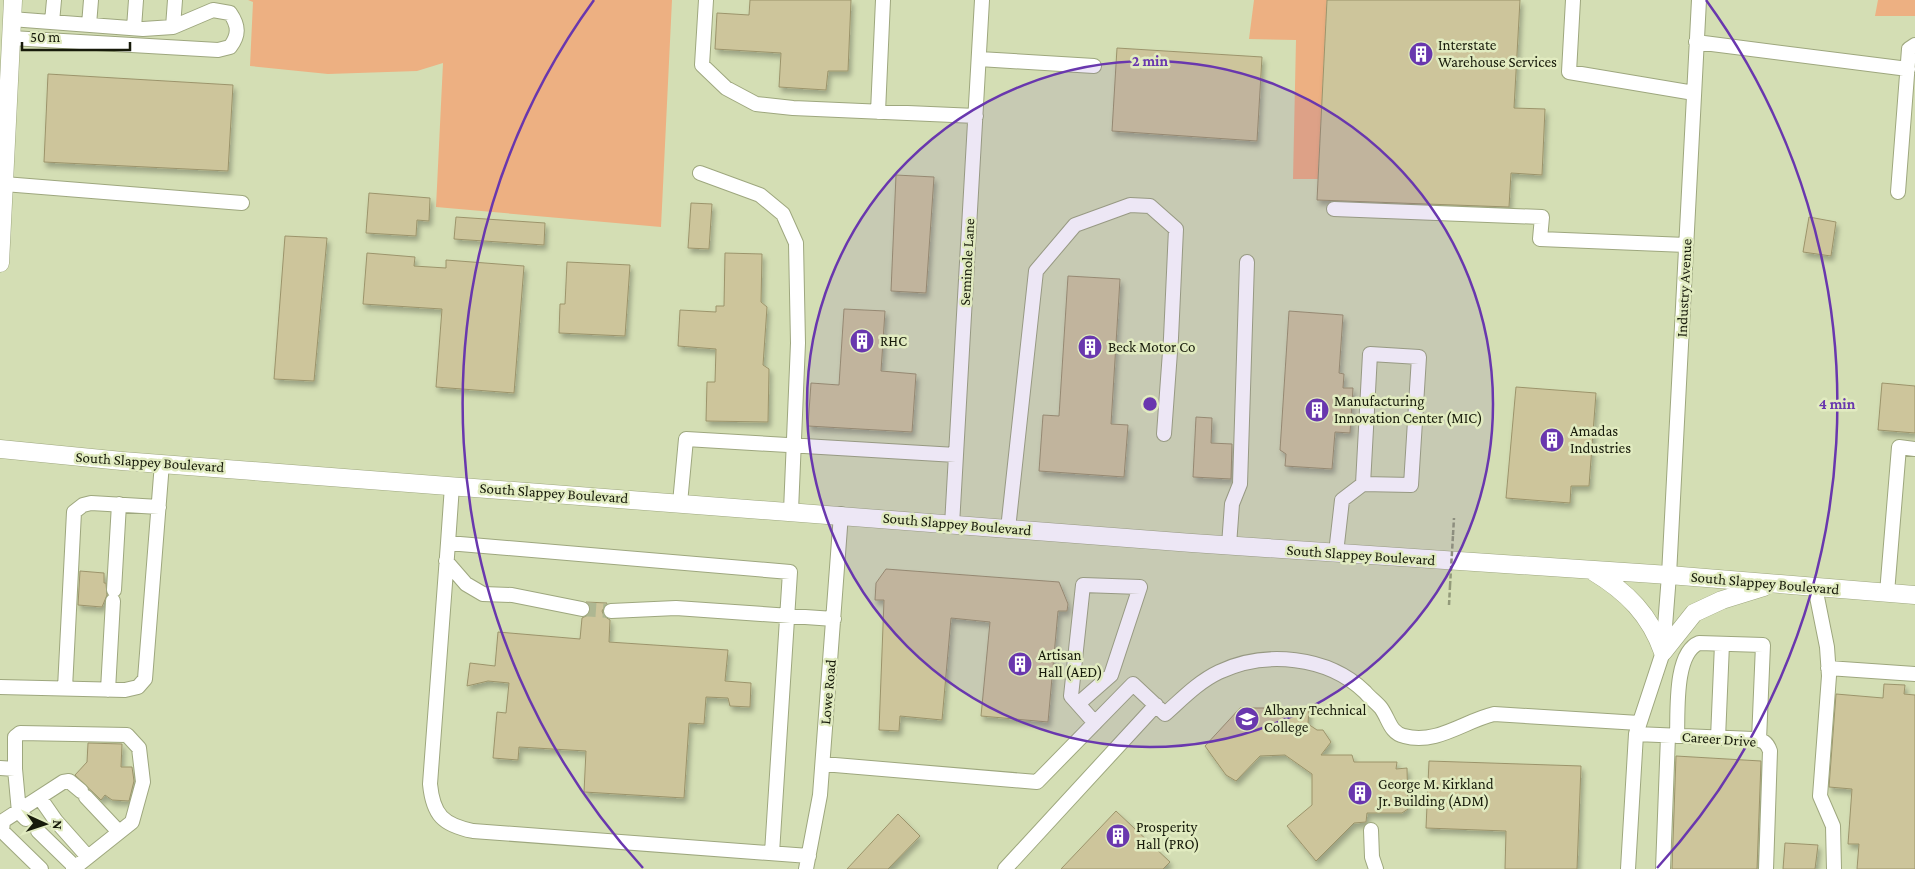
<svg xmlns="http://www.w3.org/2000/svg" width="1915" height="869" font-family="'Crimson Pro',serif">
<defs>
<filter id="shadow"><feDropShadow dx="2.5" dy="4.5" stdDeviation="2.5" flood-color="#0004"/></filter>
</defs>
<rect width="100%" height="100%" fill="#d4deb4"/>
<path fill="#edb082" d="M248,0h424l-11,227 -225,-20 7,-144 -26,8 -89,3 -78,-8 3,-64z
M1254,0h73l-9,179h-25l3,-139 -47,-1z
M1878,0h37v16h-40z"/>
<path fill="#cdc59b" stroke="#9c946b" filter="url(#shadow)" d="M750,0h101l-3,71h-20l-2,19 -47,-3 2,-34 -66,-4 2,-36 32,2z
M1327,0h193l-6,108 31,1 -3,66 -31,-2 -2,34 -192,-7z
M1117,48l145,9 -5,84 -145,-10z
M48,74l185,11 -5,86 -184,-9z
M896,175l38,2 -8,116 -35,-2z
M369,193l61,5 -1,23 -12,-1 -1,16 -50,-3z
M691,203l21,1 -3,45 -21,-1z
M456,217l89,6 -1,22 -90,-6z
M1809,217l27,5 -5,34 -28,-4z
M285,236l42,2 -13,143 -40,-2z
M367,253l48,4 -1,9 32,2v-8l78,6 -10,127 -78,-6 6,-78 -79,-5z
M725,253l37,1 -1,48 6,5 -4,58 6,4 -1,53 -62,-1 1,-39h8l1,-33 -38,-3 2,-36 36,2v-6h8z
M567,262l63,3 -5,71 -66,-3 1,-29h5z
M1068,276l52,3 -9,145 17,1 -4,52 -85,-6 4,-56 16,1z
M844,309l41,2 -4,60 35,3 -4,58 -104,-6 3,-43 28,2z
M1289,311l54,4 -4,58 5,1 -1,14h10l-3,45 -15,-1 -3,37 -47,-3 1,-12 -6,-4z
M1882,383l33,3v47l-37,-3z
M1516,387l80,6 -7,93h-18l-1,17 -64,-5z
M1196,417l16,1 -1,25 21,1 -1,35 -38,-2z
M886,569l173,13 9,22 -1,7h-9l-10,111 -67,-6 9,-94 -39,-4 -9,102 -42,-4 -1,15 -20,-1 5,-130h-9l1,-17z
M80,571l24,2v10h2l1,12 -5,12 -24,-2z
M586,602l21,1 -5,8 2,5 6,4 -1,22 119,8 -3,31 26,2 -1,24 -20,-1 -2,-8 -22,-1 -2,27 -15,-1 -5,75 -100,-6 2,-41 -67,-4 -1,13 -25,-2 4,-46 9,1 3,-30 -21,-2 -21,5 3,-23 25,3 3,-34 82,7 2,-21 6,-3 3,-5z
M1884,684l21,1 -1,9 11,1v174h-58l2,-25h-11l4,-55 -23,-2 7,-93 47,4z
M1240,708h69l-1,16 9,6h6l8,12 -10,13h31l2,7h43l-1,7 11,-1 1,41 -6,4h-35l-1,9 -12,1 -38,38 -29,-35 25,-21v-31l-27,-19 -25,1 -24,25 -10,-6 -21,-29z
M88,743l34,1 -1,23h11l2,14 -5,20 -17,-1 -7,-5 -4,5 -26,-25 12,-13z
M1676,756l85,5 -4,108h-85z
M1429,761l152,5 -4,103h-72l1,-38 -80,-3z
M1116,811l54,51 -7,7h-102z
M898,814l22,22 -32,33h-41z
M1785,843l33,2 -3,24h-32z"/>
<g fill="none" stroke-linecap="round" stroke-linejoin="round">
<path stroke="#aeb792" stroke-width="14" stroke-dasharray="14 7" stroke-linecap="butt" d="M582,609l29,2"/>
<defs>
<path id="minor" d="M706,0l-4,65 24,23 30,16 37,4 183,8
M1573,0l-4,72 125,21
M52,22l2,-22
M89,25l2,-25
M173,27l2,-27
M134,28l2,-28
M11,38l207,12 12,-3c9,-12 9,-21 0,-34l-17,-3 -40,17 -30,2 -132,-10
M1696,42l212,27
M979,59l115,7
M878,112l5,-112
M700,173l60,22 23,19 13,29 2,100 -7,168
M4,184l238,19
M1898,192l11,-143 6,-4
M1334,209l208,8 -2,22 146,6
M680,503l6,-64 270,16
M952,525l30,-525
M1008,529l28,-258 39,-46 55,-20 20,1 26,23 -5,109 -7,96
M448,543l4,-57
M1229,545l3,-41 8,-20 7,-222
M1336,553l6,-53 21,-16 48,1 8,-128 -49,-3 -7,130
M446,561l20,23 17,10 29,1 70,14
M1815,587l12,60 2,29 -9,120 13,30 1,43
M114,590l5,-86
M1887,593l12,-146 16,2
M611,611l65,-3 158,11
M1828,668l87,6
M0,687l125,3 13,-3 7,-8 17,-216
M65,688l9,-176 9,-7 8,-2 68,4
M108,690l5,-89
M1078,704l33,-29 29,-88 -57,-2 -12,111 24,27
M1636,734l117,5c10,1 14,3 17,12l-4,118
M1677,736c1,-24 -3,-83 22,-93l64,2 -4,95
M1718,738l4,-94
M823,764l214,18 96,-98 32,30c17,-15 33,-32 54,-42 46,-22 109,-16 146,20 5,6 12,11 16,16 8,11 9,25 23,28 33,9 60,-15 90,-22l145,9
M0,768l15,1 4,43 7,7
M15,769v-32l5,-4 107,2 12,13 4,34 -11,40 -59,47
M86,797l33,35
M40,798l16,23 32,36
M1371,830l1,27 4,12
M38,831l37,36
M772,853l18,-281 -342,-29 -18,241c3,31 13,41 43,47l336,25
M41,869l-39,-38 1,-10 60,-39 6,-1 12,10
M806,869l14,-74 21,-281
M1005,869l151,-164
M1628,869l8,-135 27,-82 6,-77 30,-575
M1663,869l5,-133"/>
<path id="major" d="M0,263l13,-263
M0,449l122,12 1070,82 477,32 246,20
M1594,572c33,20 56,43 69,80l31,-39 28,-13 42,-13"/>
</defs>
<use href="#minor" stroke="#9ea77e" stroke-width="16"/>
<use href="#major" stroke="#9ea77e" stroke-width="19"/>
<path stroke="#929a79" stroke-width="2.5" stroke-dasharray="5 2.5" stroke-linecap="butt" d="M1453,535l1,-17
M1449,605l1,-19"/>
<use href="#minor" stroke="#fff" stroke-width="14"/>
<use href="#major" stroke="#fff" stroke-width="18"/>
<path stroke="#929a79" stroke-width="2.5" stroke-dasharray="5 2.5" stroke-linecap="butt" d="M1450,586l3,-51"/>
</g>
<circle cx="1150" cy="404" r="343" fill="#6937ae" fill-opacity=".12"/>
<g fill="none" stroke="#6937ae" stroke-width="2.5">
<circle cx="1150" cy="404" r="343"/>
<path d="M643 868A687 687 0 0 1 594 0M1706 0A687 687 0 0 1 1657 868"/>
</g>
<defs>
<symbol id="building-disc" viewBox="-11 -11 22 22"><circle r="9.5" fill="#6937ae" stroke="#e1ebc0"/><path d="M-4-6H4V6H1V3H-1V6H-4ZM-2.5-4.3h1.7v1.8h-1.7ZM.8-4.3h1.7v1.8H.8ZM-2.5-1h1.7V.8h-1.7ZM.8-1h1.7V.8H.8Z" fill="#fff"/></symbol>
<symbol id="school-disc" viewBox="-11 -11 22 22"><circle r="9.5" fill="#6937ae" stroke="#e1ebc0"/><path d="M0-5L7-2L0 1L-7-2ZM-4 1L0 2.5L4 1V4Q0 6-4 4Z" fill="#fff"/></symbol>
</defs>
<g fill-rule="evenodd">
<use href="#building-disc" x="1407" y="40" width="28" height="28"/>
<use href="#building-disc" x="848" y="327" width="28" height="28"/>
<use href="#building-disc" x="1076" y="333" width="28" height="28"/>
<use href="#building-disc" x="1303" y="396" width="28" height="28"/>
<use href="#building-disc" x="1538" y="426" width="28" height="28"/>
<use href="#building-disc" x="1006" y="650" width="28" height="28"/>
<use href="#school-disc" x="1233" y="705" width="28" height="28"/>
<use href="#building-disc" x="1346" y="779" width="28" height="28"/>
<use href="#building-disc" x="1104" y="822" width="28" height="28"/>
</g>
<g text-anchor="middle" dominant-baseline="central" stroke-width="5" stroke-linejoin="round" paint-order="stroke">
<g font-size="15" fill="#171a0a" stroke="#e1ebc0" text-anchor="start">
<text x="1438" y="45">Interstate<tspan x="1438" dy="17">Warehouse Services</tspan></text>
<text x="880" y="341">RHC</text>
<text x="1108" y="347">Beck Motor Co</text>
<text x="1334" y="401">Manufacturing<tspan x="1334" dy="17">Innovation Center (MIC)</tspan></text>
<text x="1570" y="431">Amadas<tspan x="1570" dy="17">Industries</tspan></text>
<text x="1038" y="655">Artisan<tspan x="1038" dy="17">Hall (AED)</tspan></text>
<text x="1264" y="710">Albany Technical<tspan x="1264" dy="17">College</tspan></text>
<text x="1378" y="784">George M. Kirkland<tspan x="1378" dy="17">Jr. Building (ADM)</tspan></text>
<text x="1136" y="827">Prosperity<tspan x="1136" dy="17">Hall (PRO)</tspan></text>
</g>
<g font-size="15" fill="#171a0a" stroke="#e1ebc0">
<text transform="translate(967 262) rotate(-87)">Seminole Lane</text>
<text transform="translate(1684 288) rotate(-87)">Industry Avenue</text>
<text transform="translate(150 462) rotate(4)">South Slappey Boulevard</text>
<text transform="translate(554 493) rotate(4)">South Slappey Boulevard</text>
<text transform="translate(957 524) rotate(5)">South Slappey Boulevard</text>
<text transform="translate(1361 555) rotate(4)">South Slappey Boulevard</text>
<text transform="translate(1765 583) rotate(5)">South Slappey Boulevard</text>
<text transform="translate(828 692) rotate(-85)">Lowe Road</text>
<text transform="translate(1719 739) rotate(4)">Career Drive</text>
</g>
</g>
<circle cx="1150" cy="404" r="8" fill="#6937ae" stroke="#e1ebc0" stroke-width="2.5"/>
<g font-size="15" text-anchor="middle" font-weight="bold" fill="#6937ae" stroke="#e1ebc0" stroke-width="5" stroke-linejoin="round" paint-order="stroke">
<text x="1150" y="66">2 min</text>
<text x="1837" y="409">4 min</text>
</g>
<g transform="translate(45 824) rotate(93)" stroke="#e1ebc0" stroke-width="4" paint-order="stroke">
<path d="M0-4L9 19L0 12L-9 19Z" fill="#171a0a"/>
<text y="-8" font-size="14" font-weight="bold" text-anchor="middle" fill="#171a0a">N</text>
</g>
<path d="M22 42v8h108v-8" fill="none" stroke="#171a0a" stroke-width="2.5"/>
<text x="30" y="42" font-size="15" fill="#171a0a" stroke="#e1ebc0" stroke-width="4" paint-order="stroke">50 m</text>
</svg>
